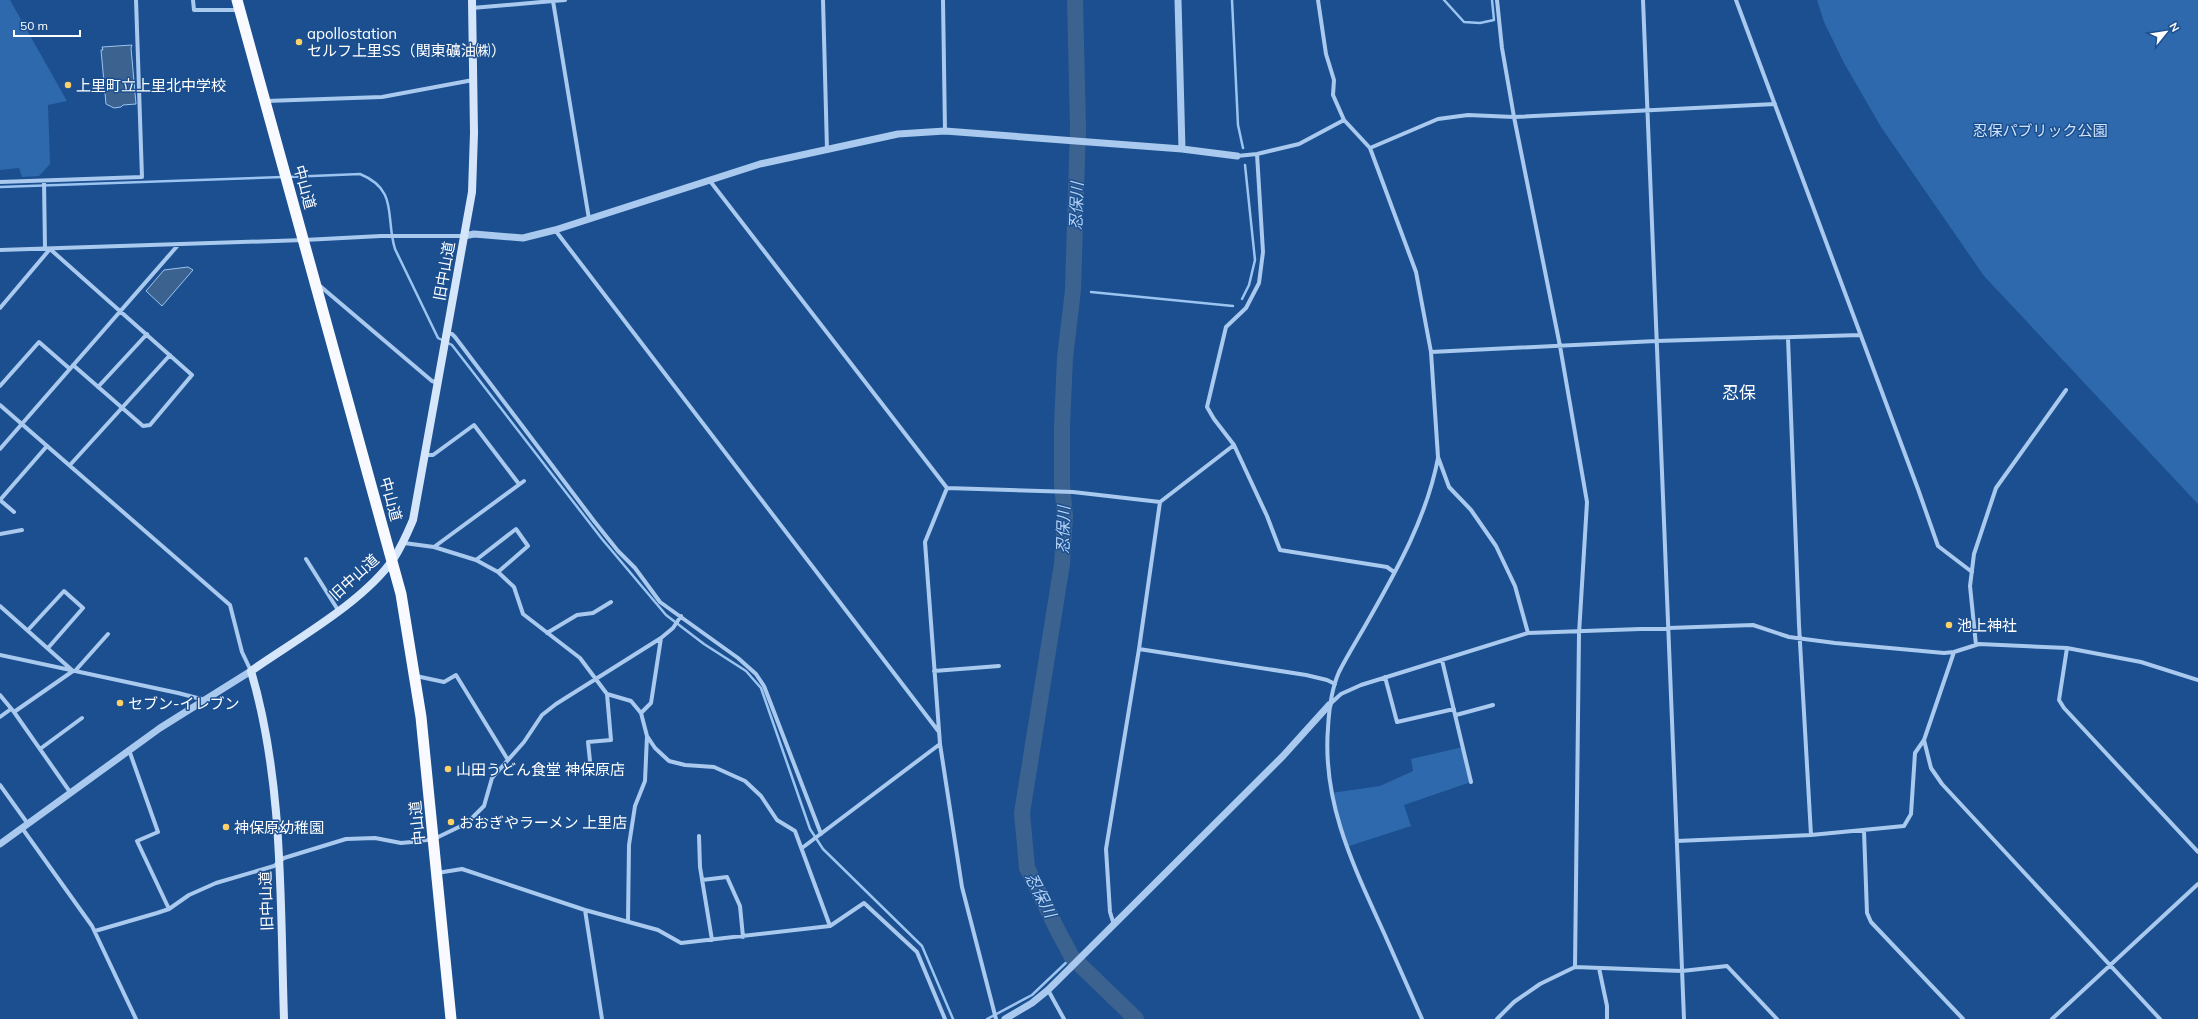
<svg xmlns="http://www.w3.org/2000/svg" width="2198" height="1019" font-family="Mulish,'Noto Sans JP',sans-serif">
<rect width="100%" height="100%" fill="#1b4f8f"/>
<path fill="#2e69ad" d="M0,0h10l57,101 -19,4 2,59 -11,12 -17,1 -3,-9 -19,2z
M1817,0h381v504l-214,-228 -103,-149 -37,-64 -20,-41z
M1463,747l8,35 -67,23 7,21 -65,21 -15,-54 49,-7 33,-15 -2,-12z"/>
<path fill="#3c6290" stroke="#9cc4f0" d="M132,45l-1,3 5,56 -13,1 -2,2 -7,1 -8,-4 -5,-54h2l-1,-3z
M188,267l5,3 -31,36 -16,-15 18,-21z"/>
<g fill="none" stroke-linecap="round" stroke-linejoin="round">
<path stroke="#9cc4f0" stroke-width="2.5" d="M1232,0l6,125 5,23
M1444,0l20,22 16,1 14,-3 -2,-20
M288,177l72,-3c39,16 25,43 35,75l43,89 14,7 150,194 64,76 38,29 42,27 15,17 49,141 13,20 99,97 31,73
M0,187l283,-10
M1073,290h4
M1091,292l142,14
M1242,299l7,-14 6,-25 -10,-95
M987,1019l45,-24 40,-38"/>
<path stroke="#3c6290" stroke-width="16" d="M1075,0l3,127 -5,163 -8,68 -3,68v58l3,32 -3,48 -40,249 5,55 31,63 14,26 64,62"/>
<path stroke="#a9c9ee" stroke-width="4" d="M193,0l1,10h45
M565,0l-12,1 36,218
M823,0l4,149
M943,0l2,131
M1318,0l8,54 8,26 -1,15 11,25 26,28 46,124 15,80 7,105 11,30 22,23 25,36 19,40 13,47
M1497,0l5,48 12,69 46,229 27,156 -8,132 -4,333
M1643,0l41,1019
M1736,0l182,489 20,57 34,26
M472,8l81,-7
M266,101l116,-4 91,-17
M1370,148l68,-29 30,-4 46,2 261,-13
M1257,154l6,98 -4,31 -13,25 -20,19 -19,80 7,12 20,26 33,71 13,34 107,17 7,5
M1237,156l20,-2 42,-10 45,-24
M44,181l1,68
M710,181l237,307 126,4 87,10
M0,182l142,-5 -6,-177
M555,230l384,502
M0,250l304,-10 77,-4h83
M320,286l112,95 6,2
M0,308l50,-59 142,126 -42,50 -7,1 -70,-61
M447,333l5,1 3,3 139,184 24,30 17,17 25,34 78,56 18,16 8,12 57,148
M1788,338l11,287 12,210
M1431,352l225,-11 204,-6
M0,386l39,-44 31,27
M98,387l49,-53
M0,405l230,200 12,47 9,19
M0,449l179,-205
M426,455h7l41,-30 45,59
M70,465l100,-110
M947,488l-22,54 15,202 22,143 34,132
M0,500l47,-54
M0,500l14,12
M0,534l22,-4
M404,543l30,4 42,13 22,12 16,15 9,27 57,44 27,36 24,7 10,12 6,23 8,12 14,13 16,4 29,2 31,14 16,15 16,24 18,11 35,95
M434,547l90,-66
M306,559l32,51
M476,560l40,-31 12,17 -30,26
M0,606l73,65
M28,630l36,-39 19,17 -35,40
M547,633l30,-18 16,-2 18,-11
M1976,645l-6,-59 4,-32 22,-66 70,-98
M2067,648l-8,52 5,8 134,144
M1139,649l167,26 21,5 8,4
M0,655l178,38 27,7
M1442,660l29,122
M75,671l33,-37
M934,671l65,-5
M416,676l28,6 12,-7 52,85
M1385,677l12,45 57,-13
M0,695l14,17
M1329,705l12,-11 20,-9 167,-52 225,-8 36,12 46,6 109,10 10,-1 25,-8 88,4 74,14 57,18
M641,713l10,-10 10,-65
M1456,715l37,-10
M0,717l11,-8
M1924,740l7,28 11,16 218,235
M40,749l42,-31
M129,750l29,82 -21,9 32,68
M590,761l-2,-19 23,-2 -4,-46
M0,785l28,39
M70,792l-56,-80 59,-41
M22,828l70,98 44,93
M1864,831l3,82 4,9 92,97
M699,836l1,31 12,73
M1677,841l134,-6 93,-9 7,-12 4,-61 9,-13 30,-88
M802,848l138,-104
M437,873l25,-4 123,41 73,20 23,13 149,-17 34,-23 53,49 28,67
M702,880l25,-3 13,29 3,31
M585,910l17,109
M628,920l1,-75 6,-39 10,-25 2,-45
M1114,925l-4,-13 -4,-63 33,-200 21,-147 74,-57
M95,931l62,-18 12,-4 20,-14 27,-12 58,-17 10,-8 62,-19 29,-1 26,5 11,-1 22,-3 27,-13 10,-7 13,-13 8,-28 32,-36 18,-27 14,-11 105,-66 12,-10 8,-12
M1599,968l8,38v13
M1048,990l16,29
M1422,1019c-13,-29 -25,-57 -38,-86 -30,-66 -62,-130 -56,-205 1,-19 3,-38 11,-56 9,-18 20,-35 30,-53 29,-51 58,-103 69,-161
M1497,1019l17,-17 26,-18 35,-17 107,4 45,-5 50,53
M2052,1019l146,-135"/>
<path stroke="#a9c9ee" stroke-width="7" d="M1178,0l4,149
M464,236l10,-2 49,4 32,-8 205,-66 138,-30 47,-3 237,18 55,7
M0,844l160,-116 91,-57
M1005,1019l27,-16 16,-13 235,-234 46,-51"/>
<path stroke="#d6e6fa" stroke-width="8" d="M284,1019c-4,-115 0,-236 -33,-348 44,-31 113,-69 143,-113 8,-12 13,-24 19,-38l59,-328 2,-59 -2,-133"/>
<path stroke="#f8faff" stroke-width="11" d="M237,0l164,594 20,123 30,302"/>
</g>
<g fill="#ffd166" stroke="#1b4f8f" stroke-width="1.5">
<circle cx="299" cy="42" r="4"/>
<circle cx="68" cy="85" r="4"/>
<circle cx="1949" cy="625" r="4"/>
<circle cx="120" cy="703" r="4"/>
<circle cx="448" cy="769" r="4"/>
<circle cx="451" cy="822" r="4"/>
<circle cx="226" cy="827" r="4"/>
</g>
<g text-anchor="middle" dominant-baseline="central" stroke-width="3" stroke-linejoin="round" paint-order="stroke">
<g font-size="15" fill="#fff" stroke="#1b4f8f" text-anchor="start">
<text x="307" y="33">apollostation<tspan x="307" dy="17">セルフ上里SS（関東礦油㈱）</tspan></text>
<text x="76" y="85">上里町立上里北中学校</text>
<text x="1957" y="625">池上神社</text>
<text x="128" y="703">セブン-イレブン</text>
<text x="456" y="769">山田うどん食堂 神保原店</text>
<text x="459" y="822">おおぎやラーメン 上里店</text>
<text x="234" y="827">神保原幼稚園</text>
</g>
<g font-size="15" fill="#cfe3fa" stroke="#1b4f8f">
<text x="2040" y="130">忍保パブリック公園</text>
</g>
<g font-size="15" fill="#fff" stroke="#1b4f8f">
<text transform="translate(305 187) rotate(75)">中山道</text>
<text transform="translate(444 271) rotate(-80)">旧中山道</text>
<text transform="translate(391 499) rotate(75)">中山道</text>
<text transform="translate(354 577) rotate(-42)">旧中山道</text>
<text transform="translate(417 823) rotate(-96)">中山道</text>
<text transform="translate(266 901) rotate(-92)">旧中山道</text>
</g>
<g font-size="16" font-style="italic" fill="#b5d3f5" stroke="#1b4f8f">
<text transform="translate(1076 206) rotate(-88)">忍保川</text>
<text transform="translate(1063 530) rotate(-89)">忍保川</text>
<text transform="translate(1041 895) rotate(63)">忍保川</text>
</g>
<g font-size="17" fill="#fff" stroke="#1b4f8f">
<text x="1739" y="392">忍保</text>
</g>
</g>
<g transform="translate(2166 32) rotate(60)" stroke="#1b4f8f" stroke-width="3" paint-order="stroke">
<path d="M0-3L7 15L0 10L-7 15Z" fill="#ffffff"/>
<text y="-6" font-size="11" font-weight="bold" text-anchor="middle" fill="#ffffff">N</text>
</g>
<path d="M14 30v6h66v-6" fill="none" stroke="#ffffff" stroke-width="2"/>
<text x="20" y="30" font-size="12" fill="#ffffff" stroke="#1b4f8f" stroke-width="3" paint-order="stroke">50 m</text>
</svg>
